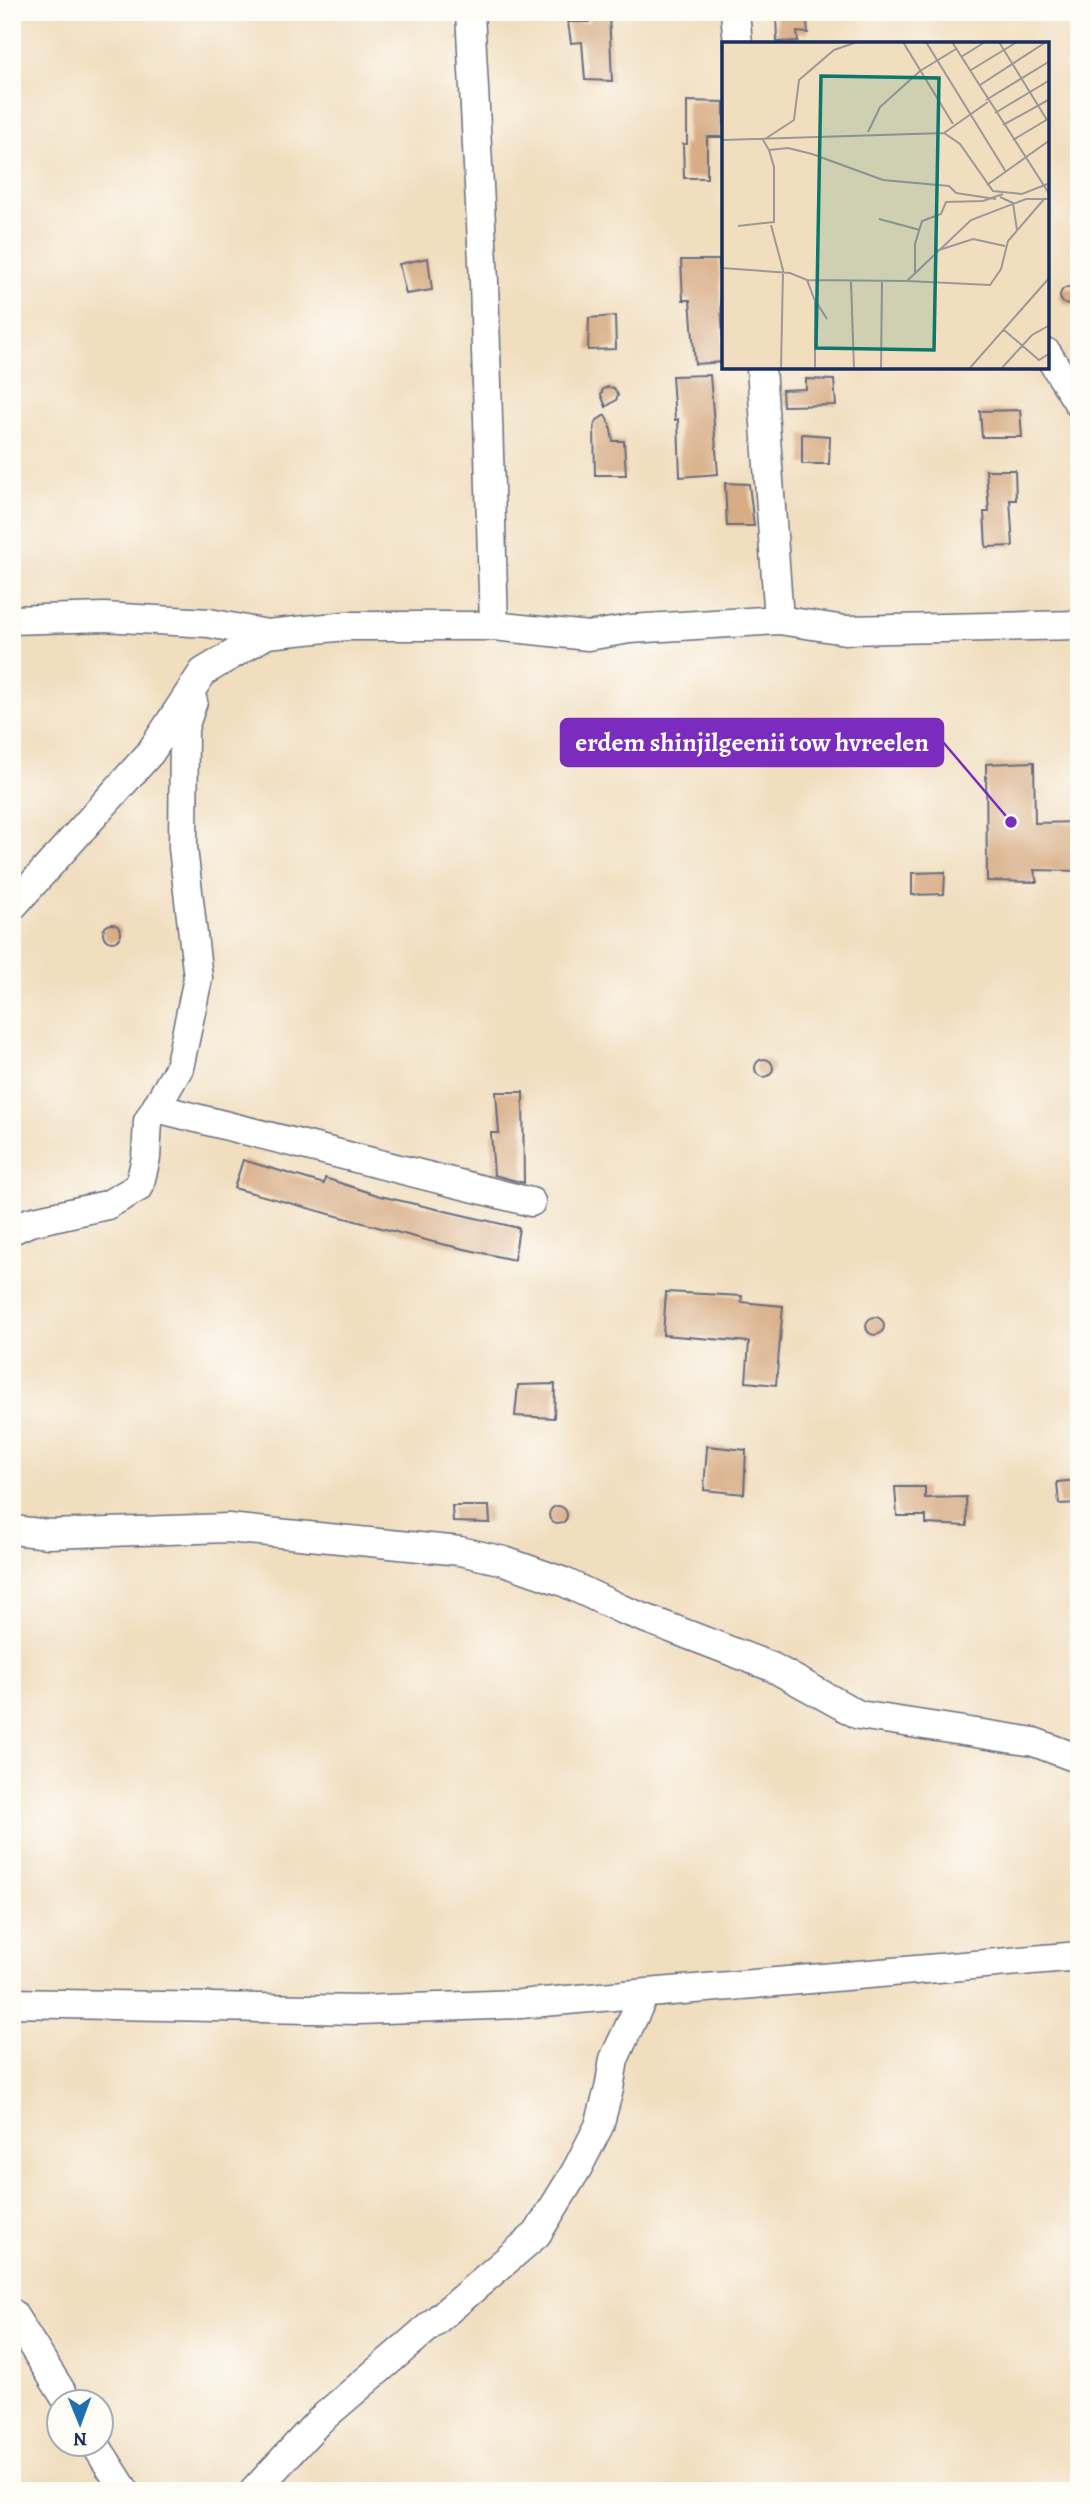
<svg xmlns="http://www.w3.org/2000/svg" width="1091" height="2503" font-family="Alegreya,serif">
<rect width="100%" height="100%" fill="#fdfcf7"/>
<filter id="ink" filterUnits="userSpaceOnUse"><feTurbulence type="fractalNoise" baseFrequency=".0143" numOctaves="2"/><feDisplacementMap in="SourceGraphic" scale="14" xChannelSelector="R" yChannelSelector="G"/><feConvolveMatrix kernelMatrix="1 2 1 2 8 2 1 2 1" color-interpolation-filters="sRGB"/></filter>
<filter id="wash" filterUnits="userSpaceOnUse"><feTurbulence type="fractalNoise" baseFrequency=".00686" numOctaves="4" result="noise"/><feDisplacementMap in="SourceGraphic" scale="28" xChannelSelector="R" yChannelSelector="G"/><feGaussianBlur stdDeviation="1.57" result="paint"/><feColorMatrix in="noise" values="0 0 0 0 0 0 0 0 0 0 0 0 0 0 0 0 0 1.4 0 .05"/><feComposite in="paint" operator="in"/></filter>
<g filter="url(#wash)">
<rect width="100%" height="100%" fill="#f1debf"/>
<g id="blocks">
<path fill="#d8ad86" d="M589,12h20l3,69 -27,-1 -3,-38 -11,1 -3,-21h21z
M776,12h30l2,21 -11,-1 1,9 -21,1z
M687,101l37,1v35h-17v41h-23l-1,-34h4z
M428,258l4,32 -26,4 -7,-30z
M681,260h38l5,102 -29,2 -5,-64h-7z
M1060 296a9 9 0 1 1 18 0a9 9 0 1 1-18 0Z
M615,316l1,33 -28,1 1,-32z
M710,375l8,99 -38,3 -2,-58 -3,1 -3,-44z
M806,379l28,1 2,25 -53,1 -1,-16 24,-1z
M608,387l6,1 4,7 -2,5 -10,7 -5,-12 2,-6z
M1020,410l2,27h-40l-2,-26z
M605,415l5,9 3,17h11l2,34h-31l-1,-48 2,-6z
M802,434l28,2 -1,28h-27z
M986,470h29l1,30h-6l3,46 -27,1 -2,-35h5z
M725,483l24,1 5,42h-27z
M1034,762l1,61 44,-1v49l-45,-1 3,12 -50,-1 -1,-117z
M945,872l-1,22 -32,1v-22z
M103 933a9 9 0 1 1 18 0a9 9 0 1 1-18 0Z
M755 1068a9 9 0 1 1 18 0a9 9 0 1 1-18 0Z
M496,1092h27l1,91 -30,-8 -3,-42h8z
M243,1160l81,24 1,-6 55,18 139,32 -5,32 -81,-18 -199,-54z
M666,1292l76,4 -1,6 42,4 -7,79 -30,-3 3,-40 -86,-7z
M866 1326a9 9 0 1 1 18 0a9 9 0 1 1-18 0Z
M555,1384l-1,34 -39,-2 3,-31z
M707,1446l39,4 -2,44 -40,-4z
M1079,1480v23l-20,1 -2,-22z
M895,1487h30v11l41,-1 1,29 -41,-2v-8h-29z
M452,1506h37l1,17 -37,-1z
M549 1515a9 9 0 1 1 18 0a9 9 0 1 1-18 0Z"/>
</g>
</g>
<g filter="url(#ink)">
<use href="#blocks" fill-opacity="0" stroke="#666c80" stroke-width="2"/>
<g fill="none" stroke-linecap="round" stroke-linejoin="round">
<defs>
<path id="minor" d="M470,12l14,269 10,345
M735,12l3,32
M1047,353l32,51
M761,368l18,252
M12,620l92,-3 105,6 58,11
M12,907l138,-154 53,-81 64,-38 79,-8h148l94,10 42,-7 149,-9 66,10 234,-5
M156,1108l375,94
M12,1230l18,-8 77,-17 32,-18 7,-29 2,-37 31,-53 19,-90 -15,-130 1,-120 9,-27
M12,1530l37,4 179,-6 232,23 44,10 60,21 57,27 151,58 87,48 175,27 45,17
M12,2003l347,7 161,-6 559,-48
M12,2313l56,89
M95,2444l30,47
M254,2491l65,-70 218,-187 40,-65 22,-43 10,-37 5,-30 30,-64"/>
</defs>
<use href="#minor" stroke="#666c80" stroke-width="31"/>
<use href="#minor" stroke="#fff" stroke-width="28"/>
</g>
</g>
<g transform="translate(722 42)">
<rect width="327" height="327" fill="#f1debf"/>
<path fill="none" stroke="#9b9898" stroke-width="2" d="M181,0l50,82M204,0l80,130M230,0l98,153M277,0l48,78M239,15l24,-15M249,28l46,-28M258,43l66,-43M264,58l64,-39M273,71l55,-33M281,83l47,-26M146,90l12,-25 40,-36 36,-22M222,91l44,-31M43,97l29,-19 5,-40 35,-30 23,-8M0,98l222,-7 16,11 33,47 29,3 28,-11M41,98l6,10 19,-2 24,6 71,26 66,6 7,7 40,6M291,98l35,-21M265,143l63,-45M278,155l13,6 4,27M157,177l41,11M49,183l12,45 -2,99M16,184l36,-4v-55l-5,-17M214,209l37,-12 32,7M0,226l68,5 17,7 100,1 64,-61 55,-21h24M193,231v-29l7,-23 19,-7 5,-12 37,-1 20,-7M85,238l8,21v68M186,239l82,4 11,-16 7,-28 37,-43M129,240l3,87M93,258l12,19M282,288l35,30 11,-7M159,327l1,-88M247,327l81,-92M279,327l31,-34 18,-10"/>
<path fill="#0f766e" fill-opacity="0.15" stroke="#0f766e" stroke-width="3.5" d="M99,34l118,2 -5,272 -118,-2z"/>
<rect width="327" height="327" fill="none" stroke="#1b2f5e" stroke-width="3.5"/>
</g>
<path fill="none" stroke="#7b2cbf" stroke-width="2.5" d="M1011 822L943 742"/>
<circle fill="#7b2cbf" stroke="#fdfcf7" stroke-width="2.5" cx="1011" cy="822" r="7"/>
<rect fill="#7b2cbf" stroke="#7b2cbf" stroke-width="2.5" x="561" y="719" width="382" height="47" rx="7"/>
<g font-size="26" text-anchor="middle" font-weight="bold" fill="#fff">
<text x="752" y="751">erdem shinjilgeenii tow hvreelen</text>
</g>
<rect width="1091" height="2503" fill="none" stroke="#fdfcf7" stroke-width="42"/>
<g transform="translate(80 2423) rotate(179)"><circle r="33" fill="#fdfcf7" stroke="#a3aaba" stroke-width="2"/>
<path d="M0-5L12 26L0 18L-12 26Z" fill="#1f6fb2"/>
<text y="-10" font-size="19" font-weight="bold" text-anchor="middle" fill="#1b2f5e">N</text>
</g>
</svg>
